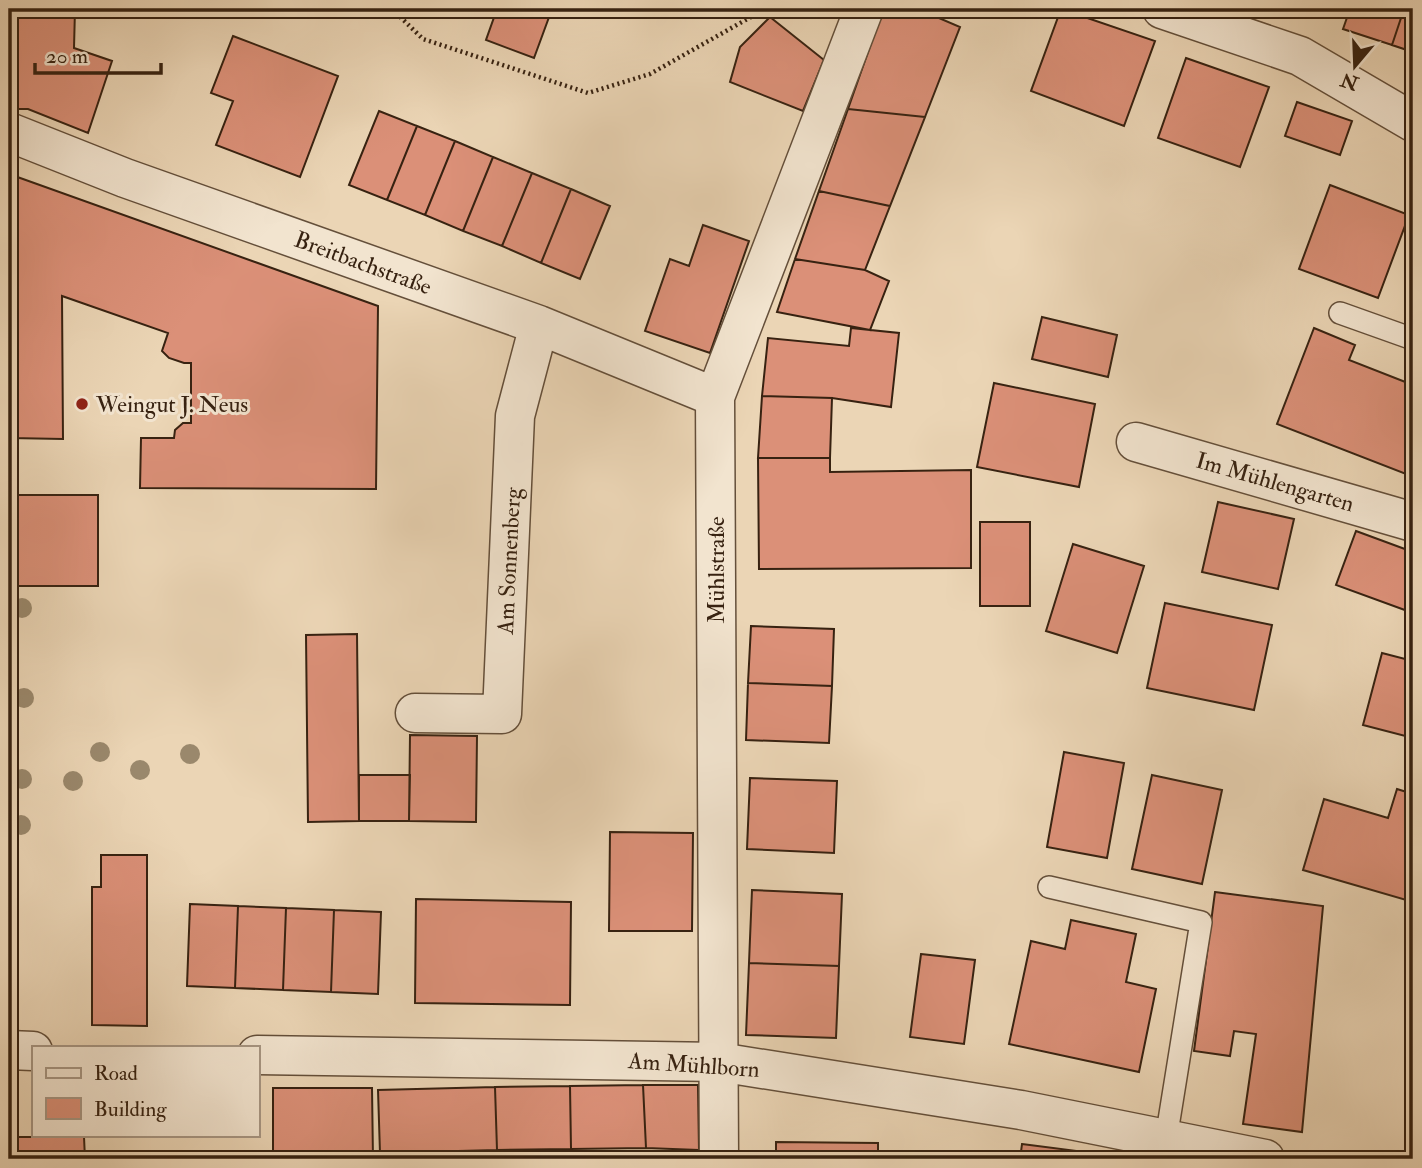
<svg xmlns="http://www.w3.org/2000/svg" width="1422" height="1168" font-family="'IM FELL Double Pica',serif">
<rect width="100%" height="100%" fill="#ebd5b5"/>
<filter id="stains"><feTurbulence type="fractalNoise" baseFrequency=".00286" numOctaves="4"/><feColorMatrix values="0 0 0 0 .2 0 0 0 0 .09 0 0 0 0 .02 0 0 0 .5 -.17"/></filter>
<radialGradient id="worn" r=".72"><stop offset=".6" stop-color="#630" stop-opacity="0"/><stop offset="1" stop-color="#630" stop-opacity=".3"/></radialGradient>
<path fill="#db9078" stroke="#372211" stroke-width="2" d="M9,9h66l-1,39 38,13 -24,72 -60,-24h-9l-7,-5 -2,-9 3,-9 -3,-2z
M497,9h55l-18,49 -48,-18z
M883,9h35l42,18 -35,90 -77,-8z
M1061,9l94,32 -31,85 -93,-35z
M1350,9h54l-12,36 -49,-16z
M1404,9h9v43l-21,-7z
M770,17l54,43 -21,51 -73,-29 10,-35z
M233,36l105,40 -38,101 -84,-32 17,-44 -22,-8z
M1186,58l83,29 -29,80 -82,-29z
M1297,102l55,19 -12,34 -55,-19z
M848,109l77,8 -35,89 -71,-15z
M379,111l38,15 -30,74 -38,-15z
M417,126l38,15 -30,74 -38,-15z
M455,141l38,16 -30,74 -38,-16z
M493,157l39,16 -30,73 -39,-15z
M532,173l39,16 -30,74 -39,-17z
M9,174l369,132 -2,183 -236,-1 1,-50h33l1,-8 8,-7h8v-60h-7l-15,-5 -7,-7 6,-18 -106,-37 1,143 -53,-1z
M1330,185l79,30 -31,83 -79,-29z
M571,189l39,17 -30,73 -39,-16z
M819,191l71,15 -25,64 -70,-11z
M703,225l46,16 -39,112 -65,-22 25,-72 19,7z
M795,259l70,11 24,11 -19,49 -93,-18z
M1042,317l75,18 -9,42 -76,-18z
M851,328l48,5 -8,74 -59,-9 -70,-2 6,-58 81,8z
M1314,328l41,17 -6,15 64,25v69l-7,20 -129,-50z
M994,383l101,21 -16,83 -102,-20z
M762,396l70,2 -2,60h-72z
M758,458h72v14l141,-2v98l-212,1z
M11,495h87v91h-87z
M1218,502l76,17 -16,70 -76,-17z
M980,522h50v84h-50z
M1356,531l57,21v61l-77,-28z
M1073,544l71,22 -27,87 -71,-22z
M1165,603l107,22 -18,85 -107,-22z
M751,626l83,3 -2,57 -84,-3z
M357,634l2,187 -51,1 -2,-187z
M1382,653l31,8v77l-50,-13z
M748,683l84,3 -3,57 -83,-3z
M410,735l67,1 -1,86 -67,-1z
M1064,752l60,11 -17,95 -60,-11z
M359,775h51l-1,46h-50z
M1152,775l70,15 -20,94 -70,-15z
M750,778l87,3 -3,72 -87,-4z
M1397,789l16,5v108l-110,-32 21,-71 64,19z
M610,832l83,1 -1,98h-83z
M101,855h46v171l-55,-1v-138h9z
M752,890l90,4 -3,72 -90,-3z
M1215,892l108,14 -21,226 -59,-8 13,-90 -22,-3 -4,25 -36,-5z
M416,899l155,3 -1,103 -155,-2z
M190,904l48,2 -3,82 -48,-2z
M238,906l48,2 -3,82 -48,-2z
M286,908l48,2 -3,82 -48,-2z
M334,910l47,2 -3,82 -47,-2z
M1071,920l65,14 -10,48 30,7 -17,83 -130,-28 22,-103 34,8z
M921,954l54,6 -11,84 -54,-7z
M749,963l90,3 -3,72 -90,-3z
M643,1085l3,63 -75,1 -1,-63z
M643,1085h55l1,65 -53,-2z
M570,1086l1,63 -74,1 -2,-63z
M495,1087l2,63 -117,3 -2,-63z
M273,1088h99l1,71h-100z
M12,1137h72l1,22h-72z
M776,1142l102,1v16h-102z
M1022,1144l63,8 -1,7h-64z"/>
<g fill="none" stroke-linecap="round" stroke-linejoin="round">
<defs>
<path id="service" d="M1340,313l73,26
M1049,887l152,35 -35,217"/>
<path id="minor" d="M1162,9l138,47 113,66
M9,132l116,46 414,147 176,72
M1136,442l277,80
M415,713l87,1 13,-298 24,-91
M9,1050l24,1
M257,1055l462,7 302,48 244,49
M719,1159l-4,-762 149,-388"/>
</defs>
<use href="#service" stroke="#644f3a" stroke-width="24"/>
<use href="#minor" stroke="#644f3a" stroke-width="41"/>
<path stroke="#372211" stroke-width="4.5" stroke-dasharray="2 3.5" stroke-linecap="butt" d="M392,9l31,30 165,54 62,-19 115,-65"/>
<use href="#service" stroke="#f2e4cf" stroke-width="21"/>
<use href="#minor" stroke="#f2e4cf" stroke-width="38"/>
</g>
<g fill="#9a886c">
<circle cx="22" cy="608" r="10"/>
<circle cx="24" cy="698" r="10"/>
<circle cx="100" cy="752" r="10"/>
<circle cx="190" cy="754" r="10"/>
<circle cx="140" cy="770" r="10"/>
<circle cx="22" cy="779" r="10"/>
<circle cx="73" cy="781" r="10"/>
<circle cx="21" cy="825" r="10"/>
</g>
<circle fill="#8f2418" stroke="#f2e4cf" stroke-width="2.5" cx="82" cy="404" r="7"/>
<g text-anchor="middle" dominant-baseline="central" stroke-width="6" stroke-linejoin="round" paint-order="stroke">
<g font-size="23" fill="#372211" stroke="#f2e4cf">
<text transform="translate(363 263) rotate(20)">Breitbachstraße</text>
<text transform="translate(1275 482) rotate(16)">Im Mühlengarten</text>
<text transform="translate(509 561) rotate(-87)">Am Sonnenberg</text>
<text transform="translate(716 570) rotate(-90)">Mühlstraße</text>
<text transform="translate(694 1065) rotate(4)">Am Mühlborn</text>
</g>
<g font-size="23" fill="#372211" stroke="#f2e4cf" text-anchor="start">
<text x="96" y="404">Weingut J. Neus</text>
</g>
</g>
<rect width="1422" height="1168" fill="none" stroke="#ebd5b5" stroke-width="35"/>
<rect x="10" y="10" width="1401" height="1147" fill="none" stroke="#372211" stroke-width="3.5"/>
<rect x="18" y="18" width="1387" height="1133" fill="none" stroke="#372211" stroke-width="2"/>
<rect x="32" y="1046" width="228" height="91" fill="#f2e4cf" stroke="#a79683" stroke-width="2"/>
<rect x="46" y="1068" width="35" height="10" fill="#f2e4cf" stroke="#a79683" stroke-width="2"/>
<text x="94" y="1080" font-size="21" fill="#372211">Road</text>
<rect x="46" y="1098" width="35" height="21" fill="#db9078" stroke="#a79683" stroke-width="2"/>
<text x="94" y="1116" font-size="21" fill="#372211">Building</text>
<g transform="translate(1355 66) rotate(199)" stroke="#f2e4cf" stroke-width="5" paint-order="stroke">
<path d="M0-5L12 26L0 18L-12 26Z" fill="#372211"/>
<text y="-10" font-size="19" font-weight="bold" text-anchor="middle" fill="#372211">N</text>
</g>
<path d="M35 63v10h126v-10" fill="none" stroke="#372211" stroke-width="3.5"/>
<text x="46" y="63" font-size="21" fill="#372211" stroke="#f2e4cf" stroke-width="5" paint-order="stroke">20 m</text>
<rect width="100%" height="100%" filter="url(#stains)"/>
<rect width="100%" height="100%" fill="url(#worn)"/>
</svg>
